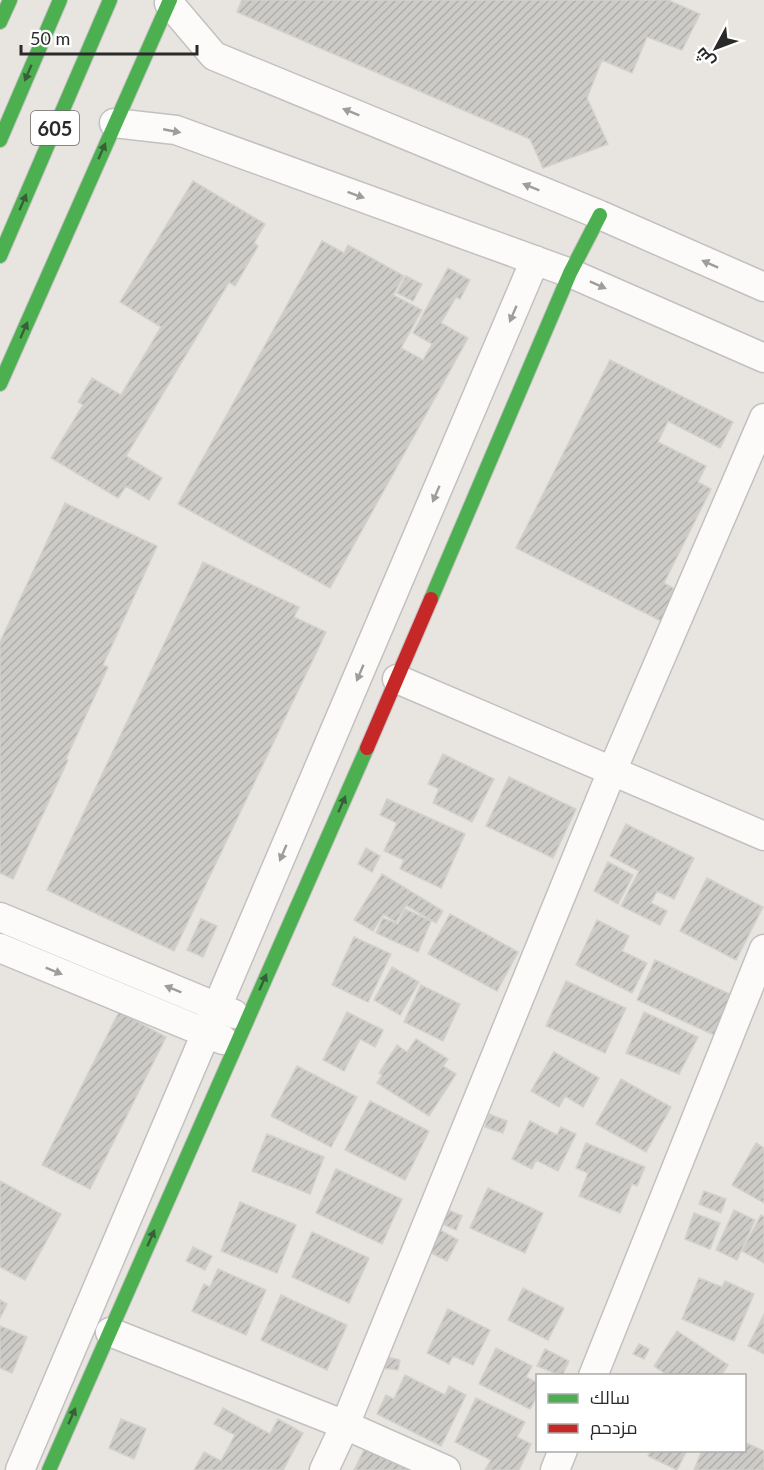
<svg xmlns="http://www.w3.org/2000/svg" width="764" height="1470" font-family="Lato,Cairo,sans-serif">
<defs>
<pattern id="building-hatch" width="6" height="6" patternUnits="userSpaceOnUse" patternTransform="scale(1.5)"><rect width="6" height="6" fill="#cdcbc7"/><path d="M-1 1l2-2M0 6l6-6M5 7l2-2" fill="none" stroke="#b0aeab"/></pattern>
</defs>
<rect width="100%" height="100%" fill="#e8e5e0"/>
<path fill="url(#building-hatch)" stroke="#d3d1cc" stroke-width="1.5" d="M242,0h426l32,14 -18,36 -35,-13 -15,36 -30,-13 -15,38 21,46 -65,24 -13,-29 -293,-127z
M193,181l72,43 -11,19 4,3 -23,40 -6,-4 -103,174 36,22 -13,22 -23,-14 -8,12 -67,-40 32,-53 -5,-3 14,-24 29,17 40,-68 -41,-25z
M322,241l22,12 4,-8 56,31 -11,19 29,15 -21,38 22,12 9,-16 -19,-11 35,-65 22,12 -10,19 -4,-2 -15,26 27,15 -138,250 -152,-84z
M406,276l16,8 -9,17 -16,-8z
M610,360l123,62 -13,26 -52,-27 -10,21 48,24 -8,16 13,7 -47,94 16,9 -15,31 -149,-75z
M65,503l92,43 -54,119 5,2 -42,92 2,1 -55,119 -13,-6v-231z
M203,562l96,45 -5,10 32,15 -152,319 -127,-61z
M443,754l51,25 -22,43 -39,-19 6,-14 -11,-5z
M509,777l67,32 -23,49 -67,-32z
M387,799l78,35 -24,54 -41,-19 4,-9 -20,-9 13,-28 -17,-8z
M626,824l68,34 -20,41 -17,-8 -6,12 16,8 -7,14 -39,-19 18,-35 -29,-15z
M366,848l14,8 -8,16 -14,-8z
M608,862l25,13 -15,29 -24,-13z
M382,874l61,37 -7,12 -30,-18 -10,17 -13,-8 -10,17 -19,-11z
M707,878l56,29 -27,53 -56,-29z
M405,909l26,12 -13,31 -42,-19 7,-15 15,6z
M450,914l68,38 -21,39 -69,-37z
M201,919l16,7 -14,31 -16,-7z
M597,920l32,16 -7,15 25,12 -15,30 -56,-28z
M354,937l37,17 -23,48 -36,-17z
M655,960l77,35 -18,40 -77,-35z
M392,967l27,15 -19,33 -26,-15z
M566,981l60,27 -21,45 -59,-27z
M421,985l39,19 -17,37 -39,-19z
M119,1012l47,25 -76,152 -48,-24z
M347,1012l36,18 -8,17 -15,-8 -16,32 -21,-11z
M644,1012l54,25 -19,37 -53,-21z
M416,1039l32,20 -5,7 13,8 -27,42 -52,-33 5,-8 -3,-2 18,-28 10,7z
M554,1052l45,26 -16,29 -18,-11 -6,11 -28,-16z
M297,1066l60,31 -26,50 -60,-31z
M621,1079l50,28 -25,45 -50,-28z
M370,1101l59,30 -24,49 -60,-30z
M489,1114l18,7 -4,12 -18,-6z
M530,1121l27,14 4,-8 15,7 -18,37 -22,-11 -4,9 -20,-10z
M267,1134l57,23 -14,37 -58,-23z
M586,1143l59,24 -8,19 -5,-2 -12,29 -41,-17 9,-23 -12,-5z
M756,1143l8,5v55l-32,-18z
M336,1169l66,30 -20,45 -66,-31z
M0,1181l61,33 -36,66 -25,-13z
M488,1188l55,25 -18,40 -55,-25z
M704,1191l22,8 -5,14 -22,-9z
M240,1202l56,23 -19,48 -56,-22z
M444,1208l18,8 -6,14 -18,-8z
M734,1210l21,10 -18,40 -21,-10z
M694,1213l26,10 -10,26 -25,-10z
M761,1215l3,2v46l-22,-12z
M440,1230l18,10 -11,21 -18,-9z
M312,1232l57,26 -20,45 -57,-26z
M193,1247l19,9 -7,14 -19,-9z
M218,1269l48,21 -20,45 -54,-24 12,-27 6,3z
M699,1278l23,9 3,-6 29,13 -20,47 -52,-22z
M523,1288l41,20 -16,32 -40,-20z
M281,1295l66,30 -20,45 -66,-30z
M0,1300l7,4 -7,14z
M448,1309l42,21 -17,35 -20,-9 -4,8 -22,-11z
M764,1314v40l-16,-8z
M0,1326l27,11 -15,36 -12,-5z
M677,1331l51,34 -7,11h-59l2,-3 -10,-7z
M639,1344l10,5 -5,10 -11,-5z
M496,1348l36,18 -6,11 12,6v11l-8,15 -51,-25z
M545,1349l24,12 -7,15 -25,-10z
M384,1356l16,4 -2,10 -16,-2z
M405,1375l40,20 4,-9 17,9 -25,51 -64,-32 9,-19 8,4z
M476,1398l49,24 -8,15 14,7 -12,26h-34l6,-10 -36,-18z
M223,1408l47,26 8,-15 25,14 -20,37h-89l10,-18 17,9 14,-26 -21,-11z
M121,1419l25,10 -12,30 -25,-11z
M744,1442l20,9v19h-70l8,-20h42z
M365,1448l45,22h-56z
M651,1450h36l-10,20 -29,-14z"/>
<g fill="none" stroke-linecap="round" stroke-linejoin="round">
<defs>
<path id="street" d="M169,3l45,53 386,159 164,72
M114,123l62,7 394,143 194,85
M397,679l367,157
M0,917l234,97
M0,948l223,92
M110,1332l235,93 101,45
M593,1376l171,-427
M20,1470l515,-1210
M324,1470l21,-45 267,-654 152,-353
M555,1470l8,-20"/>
<path id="fast" d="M0,22l10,-22
M0,140l60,-140
M0,256l110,-256
M0,384l170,-384
M431,599l139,-326 30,-58
M49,1470l318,-722"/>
<path id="jam" d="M367,748l64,-149"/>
</defs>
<use href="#street" stroke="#c2c1c1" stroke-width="31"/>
<use href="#fast" stroke="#c2c1c1" stroke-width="16"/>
<use href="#jam" stroke="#c2c1c1" stroke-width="16"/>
<use href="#street" stroke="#fcfbfa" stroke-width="28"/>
<use href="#fast" stroke="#4caf50" stroke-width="14"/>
<use href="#jam" stroke="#c62828" stroke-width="14"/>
</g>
<defs><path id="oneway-solid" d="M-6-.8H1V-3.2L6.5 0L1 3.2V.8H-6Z" transform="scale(1.5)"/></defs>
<g fill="#385f39">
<use href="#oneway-solid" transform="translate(28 73) rotate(113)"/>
<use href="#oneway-solid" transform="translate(102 151) rotate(-66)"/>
<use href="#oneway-solid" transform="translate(23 202) rotate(-67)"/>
<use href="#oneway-solid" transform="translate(24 330) rotate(-66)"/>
<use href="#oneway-solid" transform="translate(342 804) rotate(-66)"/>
<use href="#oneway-solid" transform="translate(263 982) rotate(-66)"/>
<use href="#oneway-solid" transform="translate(151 1238) rotate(-66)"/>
<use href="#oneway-solid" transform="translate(72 1416) rotate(-66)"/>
</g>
<g fill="#9e9d9c">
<use href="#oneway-solid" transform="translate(351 112) rotate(-158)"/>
<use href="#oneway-solid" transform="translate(172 131) rotate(11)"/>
<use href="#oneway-solid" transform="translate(531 187) rotate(-158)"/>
<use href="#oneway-solid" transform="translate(356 195) rotate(20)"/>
<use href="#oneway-solid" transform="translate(710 264) rotate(-156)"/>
<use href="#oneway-solid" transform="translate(598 285) rotate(24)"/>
<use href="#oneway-solid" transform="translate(513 314) rotate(113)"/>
<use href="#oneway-solid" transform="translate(436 494) rotate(113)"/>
<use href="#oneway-solid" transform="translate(360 673) rotate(113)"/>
<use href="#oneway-solid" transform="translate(283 853) rotate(113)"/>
<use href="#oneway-solid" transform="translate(54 971) rotate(22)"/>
<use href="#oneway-solid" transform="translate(173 989) rotate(-158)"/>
</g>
<g text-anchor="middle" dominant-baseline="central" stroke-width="4.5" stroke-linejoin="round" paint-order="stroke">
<rect fill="#fff" stroke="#6a6a6a" stroke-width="1.5" x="31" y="111" width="48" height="34" rx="4.5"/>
<g font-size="20" font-weight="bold" fill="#2a2a2a">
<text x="55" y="128">605</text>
</g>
</g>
<rect x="536" y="1374" width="210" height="78" fill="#ffffff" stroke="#aaaaaa" stroke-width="1.5"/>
<rect x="548" y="1394" width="30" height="9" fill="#4caf50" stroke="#aaaaaa" stroke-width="1.5"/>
<text x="590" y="1404" font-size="18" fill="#2a2a2a">سالك</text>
<rect x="548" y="1424" width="30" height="9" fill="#c62828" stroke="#aaaaaa" stroke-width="1.5"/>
<text x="590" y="1434" font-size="18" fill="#2a2a2a">مزدحم</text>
<g transform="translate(716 48) rotate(229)" stroke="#ffffff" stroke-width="4.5" paint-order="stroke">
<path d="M0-4.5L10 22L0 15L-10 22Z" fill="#2a2a2a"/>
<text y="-9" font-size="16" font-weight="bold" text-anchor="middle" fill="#2a2a2a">ش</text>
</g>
<path d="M21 45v9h176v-9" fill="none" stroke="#2a2a2a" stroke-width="3"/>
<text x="30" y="45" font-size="18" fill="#2a2a2a" stroke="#ffffff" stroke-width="4.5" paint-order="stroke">50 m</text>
</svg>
